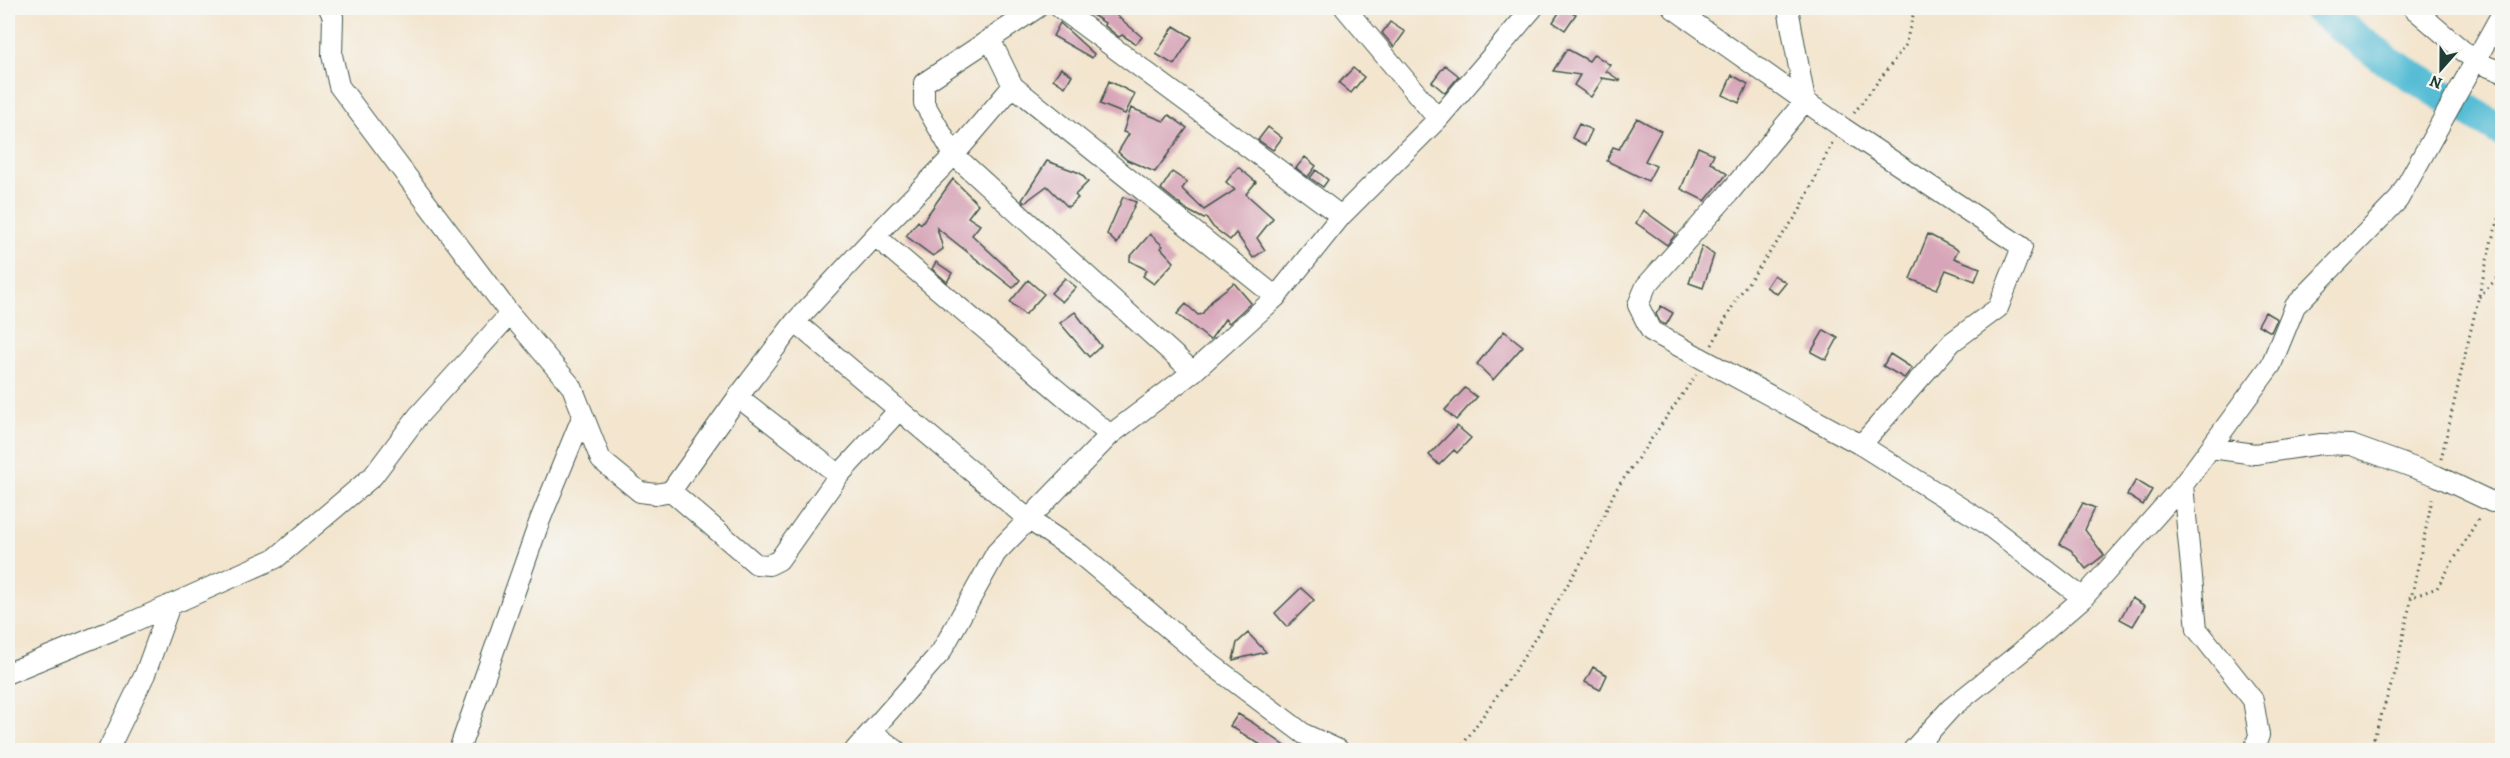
<svg xmlns="http://www.w3.org/2000/svg" width="2510" height="758" font-family="Alegreya,serif">
<rect width="100%" height="100%" fill="#f6f6f2"/>
<filter id="ink" filterUnits="userSpaceOnUse"><feTurbulence type="fractalNoise" baseFrequency=".0167" numOctaves="2"/><feDisplacementMap in="SourceGraphic" scale="12" xChannelSelector="R" yChannelSelector="G"/><feConvolveMatrix kernelMatrix="1 2 1 2 8 2 1 2 1" color-interpolation-filters="sRGB"/></filter>
<filter id="wash" filterUnits="userSpaceOnUse"><feTurbulence type="fractalNoise" baseFrequency=".008" numOctaves="4" result="noise"/><feDisplacementMap in="SourceGraphic" scale="24" xChannelSelector="R" yChannelSelector="G"/><feGaussianBlur stdDeviation="1.35" result="paint"/><feColorMatrix in="noise" values="0 0 0 0 0 0 0 0 0 0 0 0 0 0 0 0 0 1.4 0 .05"/><feComposite in="paint" operator="in"/></filter>
<g filter="url(#wash)">
<rect width="100%" height="100%" fill="#f3e5ce"/>
<g fill="none" stroke-linecap="round" stroke-linejoin="round">
<path stroke="#57bdd5" stroke-width="32" d="M2317,8l66,50 119,73"/>
</g>
<g id="blocks">
<path fill="#d7a5b8" d="M1082,8h26l34,29 -6,7 -14,-9 -3,2 -15,-12 1,-2z
M1562,8l14,6 -11,16 -12,-8z
M1390,22l15,10 -11,15 -12,-14z
M1060,23l34,31 -2,4 -39,-22z
M1174,26l18,11 -18,28 -18,-11z
M1567,49l22,12 5,-7 16,11 -4,6 15,10 -20,-3 1,2 -11,17 -17,-12 6,-10 -27,-4z
M1445,65l14,11 -14,17 -13,-11z
M1061,68l11,7 -7,12 -12,-8z
M1353,68l11,9 -13,16 -12,-10z
M1732,75l16,9 -9,19 -16,-8z
M1109,81l26,13 -10,20 -25,-10z
M1131,108l33,13 5,-6 18,13 -32,44 -28,-12 -9,-8 11,-18 -6,-2z
M1637,118l24,13 -16,30 11,5 -8,15 -41,-20 6,-14 6,2z
M1579,124l13,6 -7,15 -13,-7z
M1268,127l14,11 -9,12 -15,-10z
M1698,147l16,7 -4,8 17,12 -22,27 -24,-12z
M1305,157l11,9 -8,11 -12,-9z
M1047,161l33,12 8,9 -13,13 3,3 -10,9 -21,-21 -23,17 -2,-3z
M1238,167l18,15 -10,12 27,24 -16,20 8,12 -12,8 -17,-25 -6,7 -17,-13 -7,-10 -2,2 -17,-9 -26,-21 11,-17 15,10 -5,7 22,21 31,-20 -9,-8z
M1316,170l12,10 -5,7 -13,-9z
M953,179l25,25 -10,13 12,8 -8,10 48,45 -7,8 -76,-60 6,21 -10,7 -27,-20 12,-15 3,3z
M1123,197l13,5 -19,42 -10,-10z
M1643,210l33,24 -9,11 -31,-22z
M1150,234l13,12 -2,2 13,14 -20,22 -11,-8 4,-6 -17,-9v-4z
M1928,234l30,16 -4,8 26,10 -5,13 -29,-11 -9,19 -27,-10z
M1702,246l12,9 -11,33 -14,-5z
M936,262l16,11 -5,9 -15,-13z
M1774,275l12,8 -9,11 -11,-7z
M1065,278l11,9 -14,15 -11,-9z
M1028,280l16,14 -19,21 -15,-13z
M1234,283l17,20 -22,20 -4,-4 -15,21 -33,-26 9,-10 12,11 4,-1 11,-15z
M1661,306l12,7 -7,12 -6,-3 -4,-8z
M1075,312l26,34 -12,11 -29,-34z
M2265,312l12,7 -6,13 -13,-7z
M1824,330l14,8 -12,22 -15,-8z
M1504,331l19,15 -30,34 -16,-16z
M1890,354l22,14 -8,10 -21,-12z
M1465,388l12,9 -21,23 -11,-10z
M1457,426l14,12 -14,15 -3,-3 -15,15 -10,-10z
M2136,480l16,10 -9,15 -16,-10z
M2083,503l12,5 -10,22 19,25 -18,14 -15,-19 -11,-6z
M1301,588l13,12 -27,27 -12,-14z
M2132,598l13,8 -12,20 -13,-7z
M1248,633l18,19 -33,8 4,-17z
M1593,667l14,8 -7,15 -15,-8z
M1238,714l15,9 38,27h-34l4,-5 -31,-19z"/>
</g>
</g>
<g filter="url(#ink)">
<use href="#blocks" fill-opacity="0" stroke="#3f564b" stroke-width="1.5"/>
<g fill="none" stroke-linecap="round" stroke-linejoin="round">
<defs>
<path id="minor" d="M329,8l4,9 -1,38 7,31 171,228 62,73 29,73 39,32 16,2 15,-3 85,73 13,1 10,-5 60,-85 60,-65
M1037,8l-113,75v20l30,52 239,217
M1060,8l281,208
M1345,8l93,111
M1673,8l170,120 179,119 -24,61 -46,34 -91,103
M1788,8l17,93 -76,92 -83,93 -8,19 13,26 210,114 124,78 98,75
M2413,8l63,54 26,10
M990,39l23,47 263,211
M875,236l235,199
M795,322l233,197 52,35 131,110 93,70 35,16
M738,397l101,78
M2211,448l44,6 66,-10 30,1 86,31 55,26 10,-3
M2183,485l14,144 56,71 6,35 -5,15
M671,491l67,-94 57,-75 80,-86 79,-81 59,-69
M8,673l122,-50 146,-65 97,-82 45,-60 92,-102
M873,733l23,17
M108,750l37,-76 25,-69
M459,750l81,-230 43,-105
M855,750l86,-98 55,-99 114,-118 83,-63 83,-75 65,-81 97,-97 95,-111
M1913,750l38,-42 70,-56 62,-54 100,-113 88,-120 24,-59 103,-106 104,-187"/>
</defs>
<use href="#minor" stroke="#3f564b" stroke-width="22"/>
<path stroke="#3f564b" stroke-width="3" stroke-dasharray="1.5 4.5" stroke-linecap="butt" d="M1854,113l51,-67 10,-38
M2479,297l23,-24
M1712,345l25,-47 62,-86 33,-69
M2441,459l51,-220 10,-28
M2409,598l28,-10 43,-72
M1459,750l61,-87 65,-107 30,-65 81,-116
M2370,750l26,-80 37,-175"/>
<use href="#minor" stroke="#fff" stroke-width="20"/>
</g>
</g>
<rect width="2510" height="758" fill="none" stroke="#f6f6f2" stroke-width="30"/>
<g transform="translate(2441 69) rotate(201)" stroke="#f6f6f2" stroke-width="4.5" paint-order="stroke">
<path d="M0-4.5L10 22L0 15L-10 22Z" fill="#1f3d34"/>
<text y="-9" font-size="16" font-weight="bold" text-anchor="middle" fill="#1f3d34">N</text>
</g>
</svg>
